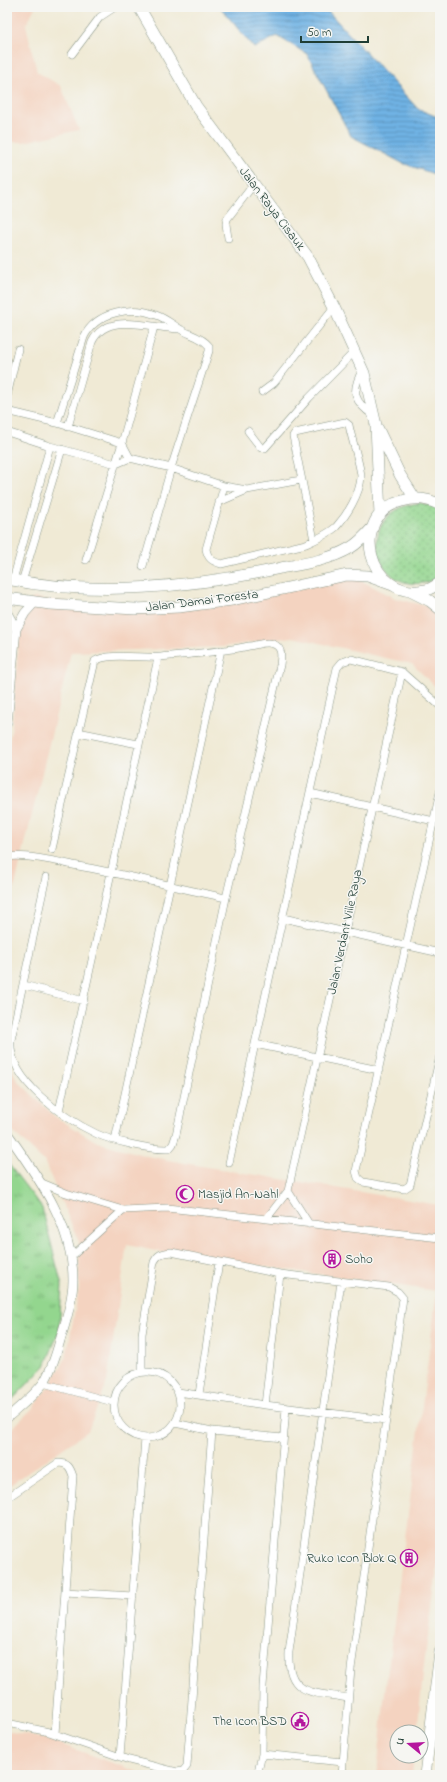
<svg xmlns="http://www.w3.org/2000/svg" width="447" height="1782" font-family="'Indie Flower',sans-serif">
<defs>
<pattern id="grass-dots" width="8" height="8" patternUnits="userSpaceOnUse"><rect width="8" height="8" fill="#93d68e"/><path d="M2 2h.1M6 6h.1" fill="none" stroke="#77af75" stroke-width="1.8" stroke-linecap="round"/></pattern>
<pattern id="park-tufts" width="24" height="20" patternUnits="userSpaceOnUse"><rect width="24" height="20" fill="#93d68e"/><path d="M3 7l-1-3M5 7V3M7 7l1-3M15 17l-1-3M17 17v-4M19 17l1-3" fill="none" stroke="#77af75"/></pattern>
<pattern id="water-rules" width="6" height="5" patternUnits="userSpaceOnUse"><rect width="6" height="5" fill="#6fb2e4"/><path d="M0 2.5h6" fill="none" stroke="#5b92ba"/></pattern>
</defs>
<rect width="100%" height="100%" fill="#f6f6f2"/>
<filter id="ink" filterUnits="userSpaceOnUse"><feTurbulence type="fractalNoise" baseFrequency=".025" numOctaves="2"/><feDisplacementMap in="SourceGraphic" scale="8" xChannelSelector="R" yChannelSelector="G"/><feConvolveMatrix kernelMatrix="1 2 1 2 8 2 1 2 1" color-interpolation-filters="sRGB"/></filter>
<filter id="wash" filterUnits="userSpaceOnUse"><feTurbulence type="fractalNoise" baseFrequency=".012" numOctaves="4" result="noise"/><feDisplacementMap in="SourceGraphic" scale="16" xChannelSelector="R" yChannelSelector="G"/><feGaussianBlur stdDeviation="0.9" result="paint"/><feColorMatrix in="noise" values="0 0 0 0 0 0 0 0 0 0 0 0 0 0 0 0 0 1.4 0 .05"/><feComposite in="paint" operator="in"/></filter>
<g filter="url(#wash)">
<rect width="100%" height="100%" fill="#f0ead5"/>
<path fill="#f4d3c0" d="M7,7h28l-9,18 11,47 24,14 18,44 -55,12h-17z
M354,577l41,21 31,8 14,14v71l-28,-27 -119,-27 -72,10 -150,5 -64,267v-164l5,-29 7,-91 5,-29 10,-8 91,12 91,-5z
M7,1062l11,19 36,35 43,26 50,14 48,9 244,40 1,-4v348l-16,116 -7,67h-20v24h17l-2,19h-35l7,-75 53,-409 -276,-39 -34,-7 -20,137 -19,49 -81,56v-54l24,-23 19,-25 16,-27 13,-69v-47l-35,-81 -31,-29 -6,-9z
M7,1731l39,8 100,36h-139z"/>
<path fill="url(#grass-dots)" stroke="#598a61" d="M421,503l13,4 6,4v66c-64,33 -93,-68 -19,-74z"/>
<path fill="url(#park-tufts)" stroke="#598a61" d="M7,1162l35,46 20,78 -3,45 -14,35 -38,39z"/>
<path fill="url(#water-rules)" stroke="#47788c" d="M220,7h104l94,102 22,9v58l-38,-13 -51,-27 -44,-82 -30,-18 -23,12z"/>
</g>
<g filter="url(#ink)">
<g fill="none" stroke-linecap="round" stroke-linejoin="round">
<defs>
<path id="minor" d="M72,54l28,-37 15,-10
M228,238l-2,-14 1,-5 27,-35
M363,369c-13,23 -9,33 11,47
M262,392l12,-9 60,-76
M7,396l11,-47
M7,411l50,12 65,20 8,15
M57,423l27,-86c12,-25 48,-32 72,-22 9,3 16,9 24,14 9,6 21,7 29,17v5l-38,117 -28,98
M68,427l24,-85c15,-32 61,-13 88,-13
M248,431l13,17h4l44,-50 46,-47
M7,432l43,14 66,18 14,-6 41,10 53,18 23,4
M224,486l-18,63c2,10 6,12 15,15l85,-20c9,-4 22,-10 30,-17 11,-12 24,-33 25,-50 0,-10 -10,-40 -12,-52l-4,-3 -50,11 -2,3 21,104
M219,502l28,-12 54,-10
M86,560l36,-117 32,-116
M13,580l37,-134
M22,582l40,-133
M78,732l60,12
M440,792l-84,379 2,7 5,4 41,7 6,-4 30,-129
M310,793l124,28
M7,857c16,-3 50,4 66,8 51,9 102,22 153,33
M46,877l-35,163c-4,40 54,79 86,94 15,7 55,16 72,15l4,-5 3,-9 50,-237 54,-233c1,-8 3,-18 -7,-21 -7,-3 -16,1 -24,2 -28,6 -58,8 -88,11 -17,2 -53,-5 -66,4l-43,188
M283,918l157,35
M24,985l60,16
M255,1044l124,26
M59,1111l99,-453
M115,1140l106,-490
M229,1163l108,-495 5,-6 9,-3 51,13 38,34
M42,1183l24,10 57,17 44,-2 273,30
M288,1191l21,33
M267,1218l21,-27 114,-519
M71,1257l52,-47
M341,1282l-52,370c-2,44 24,40 59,46
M114 1405a33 33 0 1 1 66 0a33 33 0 1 1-66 0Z
M142,1372v-38l12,-72c4,-8 8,-9 17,-10l109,22 109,13 9,5 5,6 -52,371 -9,106
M43,1383l70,19
M178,1392l87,13 121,15
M199,1394l20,-132
M265,1405l15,-131
M175,1423l37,8 71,7
M7,1498l51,-35c10,0 12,4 15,13l-18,258
M65,1592l68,4
M7,1723l42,9 80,28 48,12 6,-1 4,-5 25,-335
M262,1754l81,8
M120,1757l25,-318
M258,1772l4,-18 1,-68 23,-278"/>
<path id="tertiary" d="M7,613l9,16
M7,723l9,-94 9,-16 10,-11
M7,1133c31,44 66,91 66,147 0,17 -6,38 -11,54 -5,16 -9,34 -18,48 -7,11 -27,27 -37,36"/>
<path id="secondary" d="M139,7l57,99 112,151 26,50 30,66 12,52 4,90
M378,429l22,46 14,22
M440,505c-13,-7 -24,-8 -38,-4 -54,13 -35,101 24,89 5,-1 10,-5 14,-7
M7,579c87,18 188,8 274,-11 22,-4 49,-8 69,-20 9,-5 16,-13 23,-21
M410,591l20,10 10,8
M7,598l43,6 85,5 44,-2 53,-7 115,-25 21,1 25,9
M425,1775l15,-123"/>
</defs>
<use href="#minor" stroke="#889484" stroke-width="8"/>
<use href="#tertiary" stroke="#889484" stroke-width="10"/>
<use href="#secondary" stroke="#889484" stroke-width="12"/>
<use href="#minor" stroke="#fff" stroke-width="7"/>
<use href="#tertiary" stroke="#fff" stroke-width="9"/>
<use href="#secondary" stroke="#fff" stroke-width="11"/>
</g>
</g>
<defs>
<symbol id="mosque-ring" viewBox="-11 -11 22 22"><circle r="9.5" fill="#f6f6f2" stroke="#b5179e" stroke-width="1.5"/><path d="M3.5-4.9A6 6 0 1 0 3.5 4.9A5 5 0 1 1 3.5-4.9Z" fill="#b5179e"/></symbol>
<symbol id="building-ring" viewBox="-11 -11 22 22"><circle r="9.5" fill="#f6f6f2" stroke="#b5179e" stroke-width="1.5"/><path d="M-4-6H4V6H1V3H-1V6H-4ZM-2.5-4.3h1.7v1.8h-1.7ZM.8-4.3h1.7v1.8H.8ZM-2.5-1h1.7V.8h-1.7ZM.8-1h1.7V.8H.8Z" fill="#b5179e"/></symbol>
<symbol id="civic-ring" viewBox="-11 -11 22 22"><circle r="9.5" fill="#f6f6f2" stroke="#b5179e" stroke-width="1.5"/><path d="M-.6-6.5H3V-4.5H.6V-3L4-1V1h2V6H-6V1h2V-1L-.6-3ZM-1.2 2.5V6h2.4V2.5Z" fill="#b5179e"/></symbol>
</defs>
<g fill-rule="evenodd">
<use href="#mosque-ring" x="175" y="1184" width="20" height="20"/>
<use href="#building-ring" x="322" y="1249" width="20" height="20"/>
<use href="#building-ring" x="399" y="1548" width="20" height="20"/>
<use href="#civic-ring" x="290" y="1711" width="20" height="20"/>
</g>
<g text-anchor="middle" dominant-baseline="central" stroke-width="3" stroke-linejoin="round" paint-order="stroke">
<g font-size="13" fill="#1f3d34" stroke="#f6f6f2">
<text transform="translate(272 209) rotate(53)">Jalan Raya Cisauk</text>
<text transform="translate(202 601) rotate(-7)">Jalan Damai Foresta</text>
<text transform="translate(345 932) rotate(-78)">Jalan Verdant Ville Raya</text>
</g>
<g font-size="13" fill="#1f3d34" stroke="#f6f6f2" text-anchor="start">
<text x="198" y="1194">Masjid An-Nahl</text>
<text x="345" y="1259">Soho</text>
<text x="396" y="1558" text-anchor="end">Ruko Icon Blok Q</text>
<text x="287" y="1721" text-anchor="end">The Icon BSD</text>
</g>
</g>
<rect width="447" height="1782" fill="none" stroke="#f6f6f2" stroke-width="24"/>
<g transform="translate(409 1744) rotate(288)"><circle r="19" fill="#f6f6f2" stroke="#a0aca6"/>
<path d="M0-3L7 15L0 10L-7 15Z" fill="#b5179e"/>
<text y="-6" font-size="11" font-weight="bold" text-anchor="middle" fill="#1f3d34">U</text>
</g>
<path d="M301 36v6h67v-6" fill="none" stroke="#1f3d34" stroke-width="2"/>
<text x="307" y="36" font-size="12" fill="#1f3d34" stroke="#f6f6f2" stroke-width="3" paint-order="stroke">50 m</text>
</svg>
